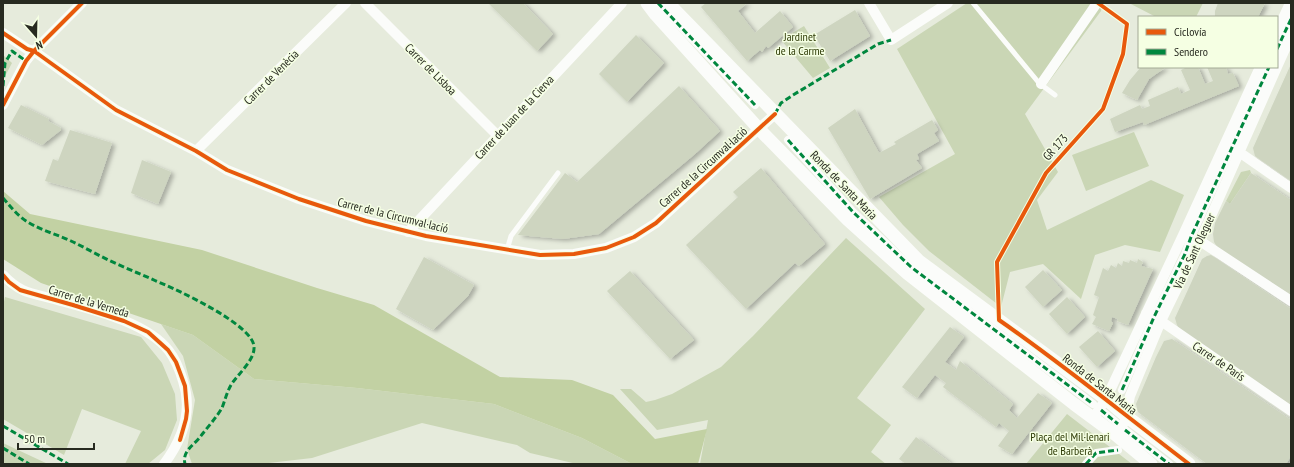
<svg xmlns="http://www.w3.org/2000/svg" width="1294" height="467" font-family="'PT Sans Narrow',sans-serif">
<defs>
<filter id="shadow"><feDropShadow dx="3.5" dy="2" stdDeviation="2" flood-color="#0004"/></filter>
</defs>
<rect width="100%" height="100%" fill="#e6ebdc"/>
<path fill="#cad6b5" d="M967,3h136l-2,8 -76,103 33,58 -21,28 10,30 104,-50 33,15 -24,57 -35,-7 -30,10 -14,44 -38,-35 -33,8 -9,35 -72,-56 -26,-26 -24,-28 76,-43 -58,-105z
M1129,3h74l-7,14h-40z
M804,26l26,42 -17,10 -32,-38z
M3,55l9,8 -9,17z
M1134,132l15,34 -63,25 -14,-36z
M1250,170l1,3 -21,31 -4,-3 15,-29z
M846,238l79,71 -68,89 34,27 -20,27 15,12h-186l8,-44 -51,10 -37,-41h11l15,13 9,-2 17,-6 49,-27 32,-31z
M5,297l136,40 21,26 13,31 2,26 -12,30 -17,14h-23l16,-33 -59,-22 -18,46 -61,-36v-113z
M161,324l32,11 61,44 103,9 137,16 88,34 50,26h-55l-47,-11 -13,-8 -95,-22 -110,35 -52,6h-68l-5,-15 8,-49 -12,-44z
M1067,414l65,50h-106z
M3,443l45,21h-45z"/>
<path fill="#c2d1a3" d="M3,191l27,23 172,36 115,38 57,17 126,72 72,3 41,15 42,44 52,-10 -9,35h-66l-50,-26 -88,-34 -137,-16 -103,-9 -61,-44 -152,-52 -38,-24z"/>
<path fill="#ced5c0" filter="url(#shadow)" d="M488,3h35l30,31 -16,17z
M706,3h41l-9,8 17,22 25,-22 13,16 -25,21 -2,-2 -4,6 -2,-2 -13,11 -46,-54z
M1218,3h47l-7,14h-43v-6z
M855,10l15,26 -40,25 -16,-26z
M636,35l28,28 -37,39 -28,-28z
M1291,64v117l-36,-25 -2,-8z
M1141,67h25l-17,12 -12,21 -15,-7 8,-13z
M1187,67h11l7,17 8,-3 -6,-14h19l2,7 5,-1 6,13 -95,39 -1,-3 -28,10 -5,-13 30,-14 2,4 8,-3 -2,-6 30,-13 3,7 9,-4 -9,-20z
M679,86l41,45 -25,23 -96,80 -36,5 -45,-4 47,-62 12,9z
M21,105l28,14 -1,2 13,7v2l-19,15 -34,-17z
M855,109l24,44 17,-9 -2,-2 38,-22 6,10 -4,3 5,8 -22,13 2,5 -3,1 6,8 -52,31 -42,-71z
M70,130l42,13 -17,51 -50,-13 8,-22 5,2z
M142,160l29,12 -13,32 -27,-11z
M761,168l64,76 -26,22 -4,-3 -49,46 -60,-64 52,-48 -5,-5z
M1251,173l40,27v95l-73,-47 -4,-6 -1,-8 2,-11 11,-22 4,3z
M1211,255l80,54v96l-110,-73 -4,-7 -2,-7 27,-59 5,-3z
M424,257l50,28 -6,11 -35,34 -37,-21z
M1138,259l5,3 -2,4 12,3 -25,56 -11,-4 1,-2 -6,-2 -1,4 2,2 -4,8 -17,-7 4,-7 -3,-2 6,-18 -5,-2 9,-27 5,3 3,-6 5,3 2,-5 4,3 1,-5 6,2 1,-3 7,3z
M1043,270l19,20 -19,17 -18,-20z
M630,271l64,69 -24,19 -63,-68z
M1067,297l18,20 -18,17 -18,-20z
M950,327l14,10 -19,25 11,8 4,-9 53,43 -4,6 8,8 21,-25 14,10 -40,51 -14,-8 11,-15 -10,-8 -3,4 -53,-40 3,-4 -11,-8 -18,23 -15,-11z
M1098,331l17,20 -18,16 -18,-20z
M1172,339l119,81v36l-5,8h-79l-69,-52 -2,-8 20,-47 8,-16z
M916,437l36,27h-46l-7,-5z"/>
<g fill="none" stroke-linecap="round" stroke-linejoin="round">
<path stroke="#cccdc8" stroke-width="2" stroke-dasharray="2 2" stroke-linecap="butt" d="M998,306l-1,-44 49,-89 57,-64 20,-55 4,-30 -21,-16"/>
<path stroke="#fbfcfa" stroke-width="5" d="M973,3l66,80 16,12
M507,250l4,-14 47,-63"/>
<path stroke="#fbfcfa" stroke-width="8" d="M658,3l97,102
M1277,49l14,-30
M788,140l65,72 58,55 182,137
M1122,390l32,-73 31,-63 6,-17 78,-170
M1101,410l17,14
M1125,430l44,34
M1086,464l10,-11 22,-3"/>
<path stroke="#fbfcfa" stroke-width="10" d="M365,3l132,132
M869,3l22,37 57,-37
M1277,31l13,-28
M3,33l24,16 7,2 82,59 80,41 31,19 72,29 67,22 60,15 114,19 34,-1 32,-6 28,-11 22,-14 119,-109
M1277,67l14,-31
M1041,84l56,-81
M3,105l23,-44 8,-10 48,-48
M1226,143l65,45
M196,151l150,-148
M408,232l214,-229
M1184,233l16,8 91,60
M3,275c17,18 28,18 51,24 35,10 92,22 115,52 7,9 11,20 14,30 10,30 -1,59 -19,83
M1146,313l15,8 130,90
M1093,418l13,-19 78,-166 76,-166
M1116,435l9,-14 5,-25 31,-75 39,-80 77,-174"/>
<path stroke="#fbfcfa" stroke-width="13" d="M647,3l9,12 103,114 89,91 60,54 166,130 42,31 35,29
M668,3l251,258 187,138 20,17 63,48"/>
<path stroke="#00873e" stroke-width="3" stroke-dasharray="6 3" stroke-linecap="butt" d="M658,3l97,102
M1277,49l14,-30
M3,86l2,-23 7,-12 14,10
M775,114l6,-11 12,-8 85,-51 13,-4
M788,140l65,72 58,55 182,137
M3,198c7,8 14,17 23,23 14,9 30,13 45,20 15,7 30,16 46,23 13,6 26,11 39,17 20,8 98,44 98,66 1,13 -17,28 -23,38 -4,7 -6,15 -9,23 -6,10 -15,20 -22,29 -7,9 -18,14 -15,27
M1122,390l32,-73 31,-63 6,-17 78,-170
M1101,410l17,14
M3,426l65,38
M1125,430l44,34
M3,448l26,16
M1086,464l10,-11 22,-3"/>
<defs>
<path id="cycleway" d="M1098,3l29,21 -4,30 -20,55 -57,64 -49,89 2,58c65,45 127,96 190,144
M3,33l24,16 7,2 82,59 80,41 31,19 72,29 67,22 60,15 114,19 34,-1 32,-6 28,-11 22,-14 119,-109
M3,105l23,-44 8,-10 48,-48
M3,275l6,7 11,8 53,15 51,16 24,11 20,18 8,12 9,24 2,25 -1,8 -6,21"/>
</defs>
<use href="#cycleway" stroke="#f5ffe3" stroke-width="6"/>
<use href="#cycleway" stroke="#e8590c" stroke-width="4"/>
</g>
<g text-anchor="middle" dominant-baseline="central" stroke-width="3" stroke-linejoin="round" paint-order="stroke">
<g font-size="12" fill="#2e3b06" stroke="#f5ffe3">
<text x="800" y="36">Jardinet<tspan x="800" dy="14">de la Carme</tspan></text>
<text x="1070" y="436">Plaça del Mil·lenari<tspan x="1070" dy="14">de Barberà</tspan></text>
</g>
<g font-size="12" fill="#272a20" stroke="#f5ffe3">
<text transform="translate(431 69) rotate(45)">Carrer de Lisboa</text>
<text transform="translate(271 77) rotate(-45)">Carrer de Venècia</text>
<text transform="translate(514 117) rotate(-47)">Carrer de Juan de la Cierva</text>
<text transform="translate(1055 147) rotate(-48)">GR 173</text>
<text transform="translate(703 167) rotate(-42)">Carrer de la Circumval·lació</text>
<text transform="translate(844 185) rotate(46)">Ronda de Santa Maria</text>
<text transform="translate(393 215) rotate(14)">Carrer de la Circumval·lació</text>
<text transform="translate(1194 251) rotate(-65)">Via de Sant Oleguer</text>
<text transform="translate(89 301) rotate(17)">Carrer de la Verneda</text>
<text transform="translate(1219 361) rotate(34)">Carrer de París</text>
<text transform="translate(1100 384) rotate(38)">Ronda de Santa Maria</text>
</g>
</g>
<rect width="1294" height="467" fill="none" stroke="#272a20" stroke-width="8"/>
<rect x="1138" y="16" width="140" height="52" fill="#f5ffe3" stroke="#a3aa95"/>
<rect x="1146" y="29" width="20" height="6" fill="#e8590c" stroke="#a3aa95"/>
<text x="1174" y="36" font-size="12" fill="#272a20">Ciclovía</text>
<rect x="1146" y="49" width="20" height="6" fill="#00873e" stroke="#a3aa95"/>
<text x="1174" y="56" font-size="12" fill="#272a20">Sendero</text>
<g transform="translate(36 36) rotate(160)" stroke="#f5ffe3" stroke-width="3" paint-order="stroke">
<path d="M0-3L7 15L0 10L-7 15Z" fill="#272a20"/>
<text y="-6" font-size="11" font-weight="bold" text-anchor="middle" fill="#272a20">N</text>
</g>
<path d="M18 443v6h76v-6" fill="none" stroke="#272a20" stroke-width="2"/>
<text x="24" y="443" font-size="12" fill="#272a20" stroke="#f5ffe3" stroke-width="3" paint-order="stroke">50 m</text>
</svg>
